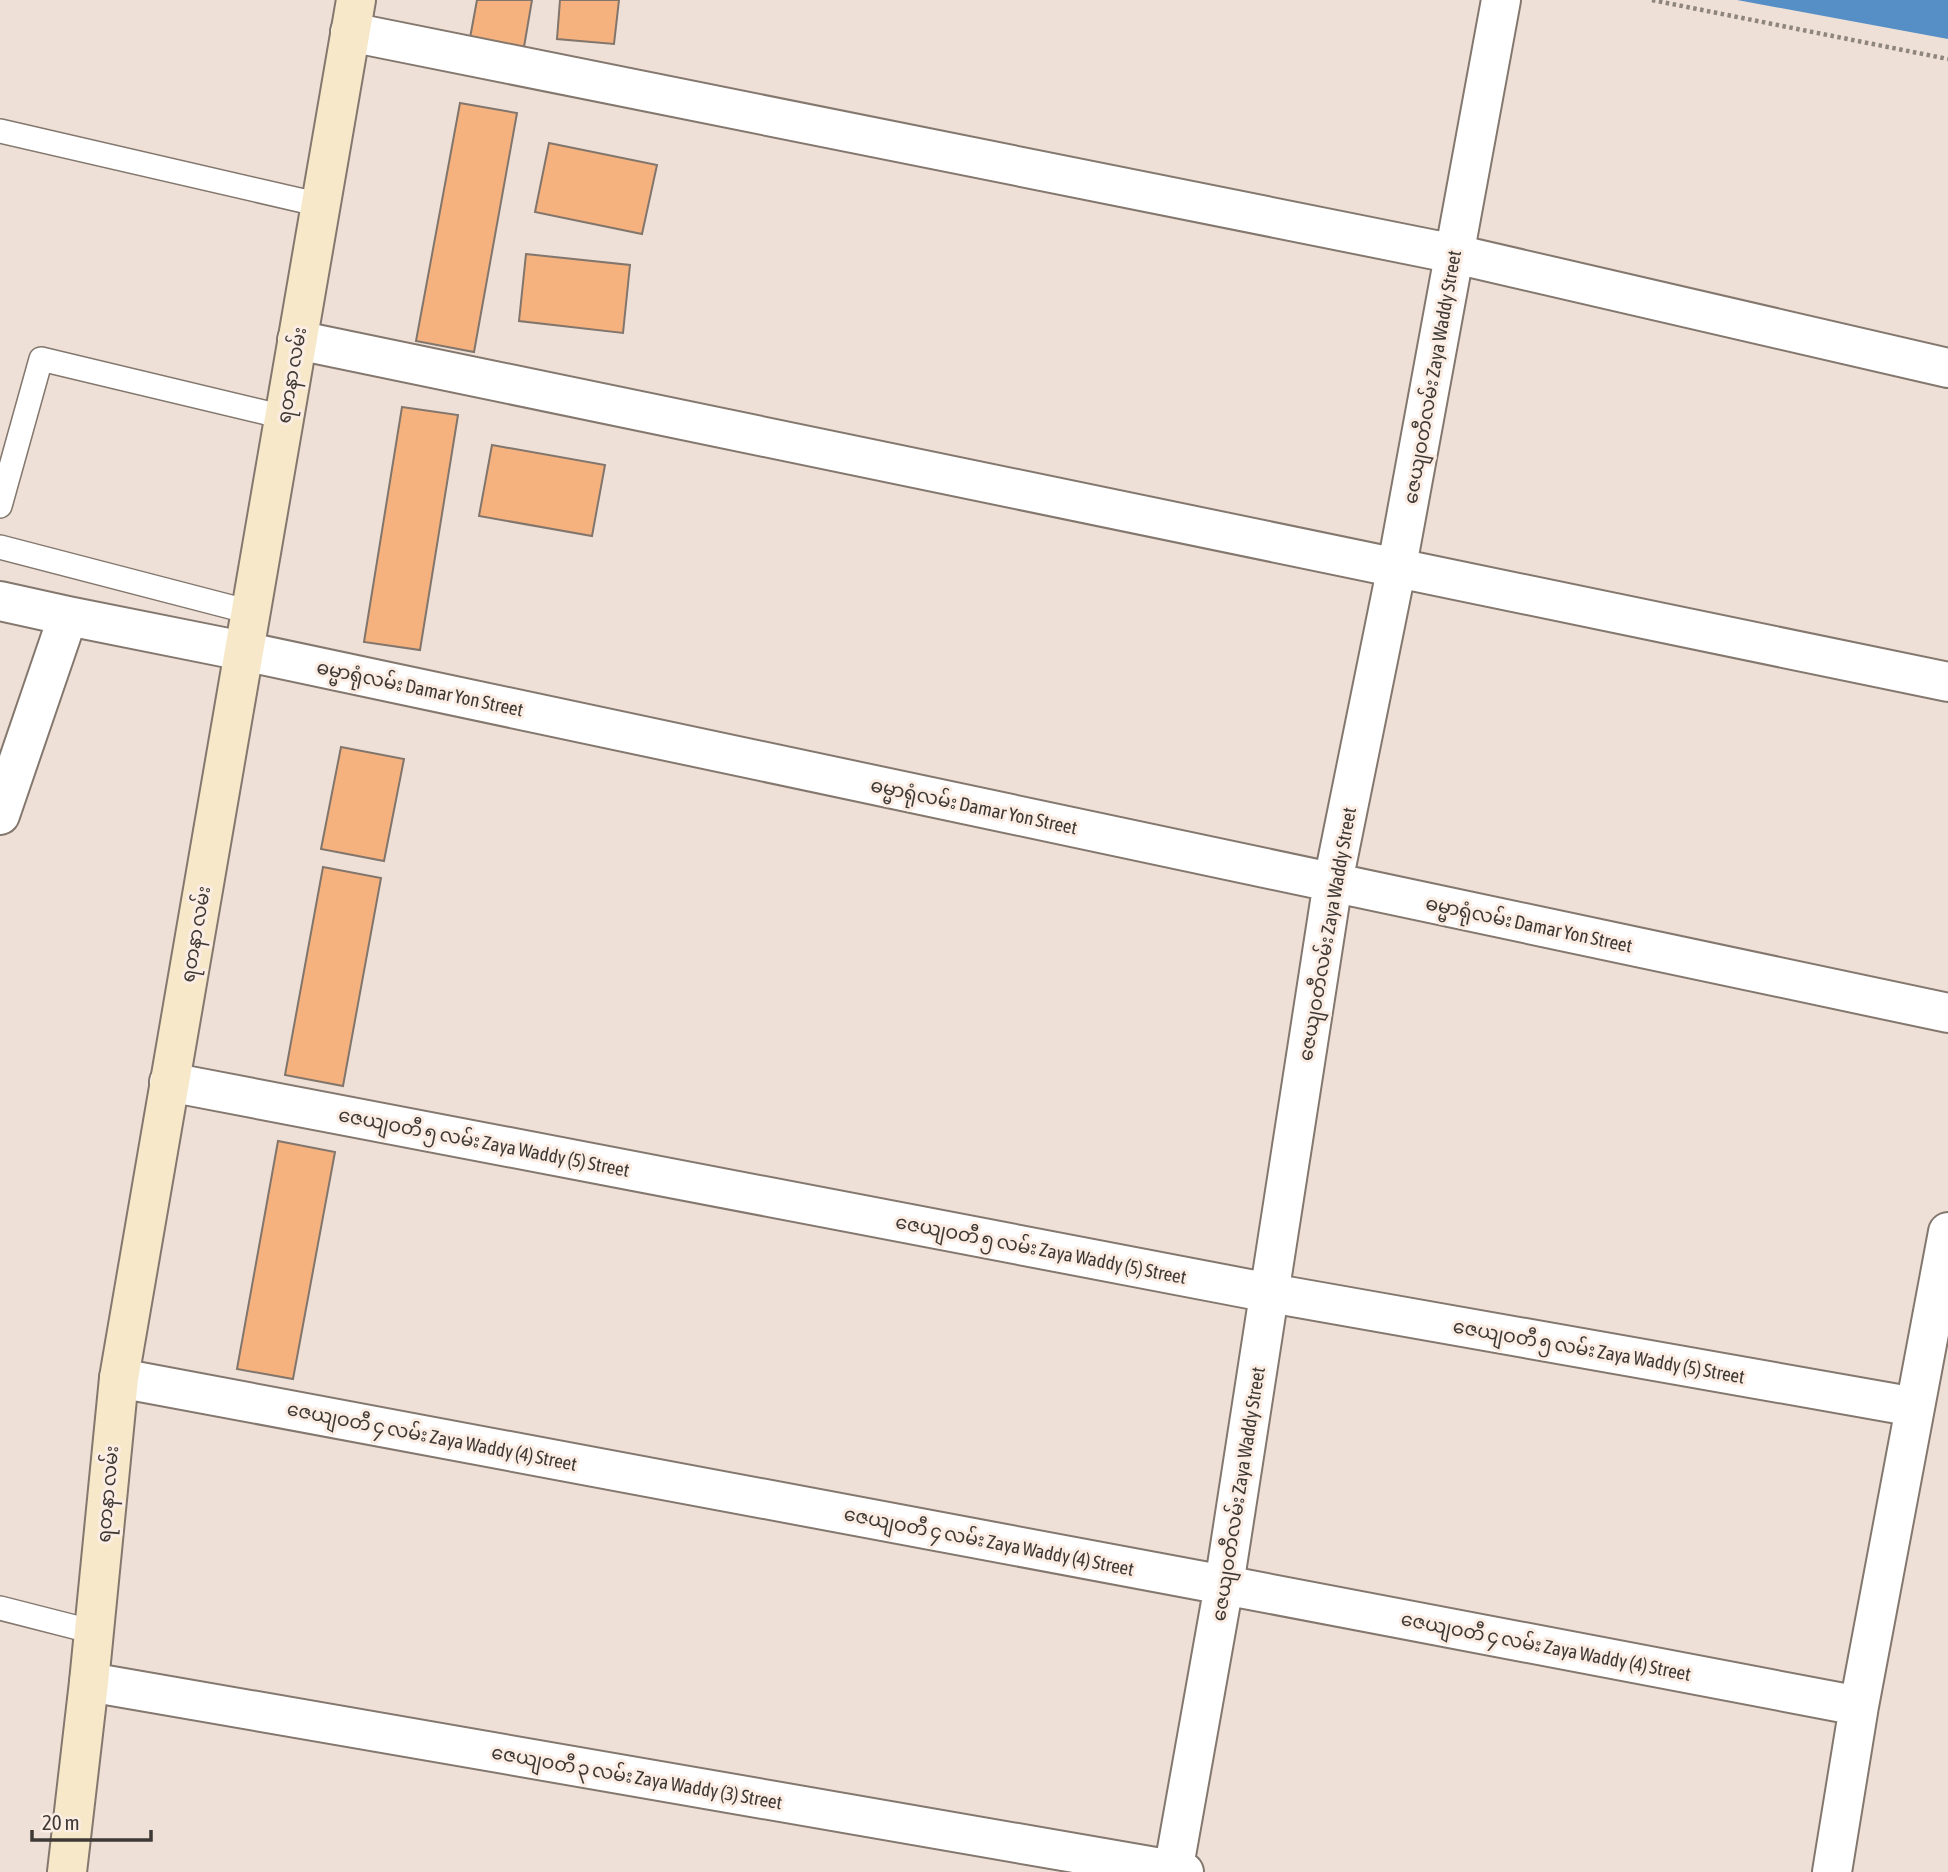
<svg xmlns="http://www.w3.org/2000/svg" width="1948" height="1872" font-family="'Asap Condensed','Noto Sans Myanmar',sans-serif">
<rect width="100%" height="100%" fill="#eee0d6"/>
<path fill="#558fc6" d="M1737,0h211v39z"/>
<path fill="#f5b27f" stroke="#81756c" stroke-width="2" d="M477,0h55l-8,47 -54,-9z
M560,0h59l-5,44 -57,-5z
M460,103l57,10 -43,239 -58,-11z
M549,143l108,22 -15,69 -107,-22z
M526,254l104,11 -7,68 -104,-12z
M402,407l56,8 -38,235 -56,-8z
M492,445l113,20 -13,71 -113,-20z
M341,747l63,12 -20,102 -63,-12z
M323,867l58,11 -38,208 -58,-11z
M278,1141l57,11 -42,227 -56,-10z"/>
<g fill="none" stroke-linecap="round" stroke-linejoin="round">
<defs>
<path id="service" d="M0,131l321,74
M0,506l41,-147 243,58
M0,547l250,65
M0,1608l94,24"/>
<path id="minor" d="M350,32l1105,222 493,114
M297,340l1651,342
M0,601l68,15 175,35 1705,362
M0,815l68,-199
M169,1082l1101,211 645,114
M119,1378l1105,207 635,121
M89,1682l1095,190
M1173,1872l51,-287 109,-703 64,-316 104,-566
M1832,1872l27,-166 89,-474"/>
<path id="secondary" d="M67,1872l22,-190 30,-304 237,-1378"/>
</defs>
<use href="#service" stroke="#83776e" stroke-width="26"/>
<use href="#minor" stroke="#83776e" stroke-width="42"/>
<use href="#secondary" stroke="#83776e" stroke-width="42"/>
<path stroke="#8e857e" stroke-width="4.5" stroke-dasharray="3.5 3.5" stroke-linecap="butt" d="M1652,0l296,59"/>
<use href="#service" stroke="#fff" stroke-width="23"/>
<use href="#minor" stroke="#fff" stroke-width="38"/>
<use href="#secondary" stroke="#f6e8c9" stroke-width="38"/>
</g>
<g text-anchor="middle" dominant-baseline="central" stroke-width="6" stroke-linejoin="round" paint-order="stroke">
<g font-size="19" fill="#3f3935" stroke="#fbede3">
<text transform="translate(291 375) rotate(-80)">ရတနာ လမ်း</text>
<text transform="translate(1432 377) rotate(-80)">ဇေယျဝတီလမ်း Zaya Waddy Street</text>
<text transform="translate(420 688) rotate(12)">ဓမ္မာရုံလမ်း Damar Yon Street</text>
<text transform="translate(974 806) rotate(12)">ဓမ္မာရုံလမ်း Damar Yon Street</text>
<text transform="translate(1529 924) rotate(12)">ဓမ္မာရုံလမ်း Damar Yon Street</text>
<text transform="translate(195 934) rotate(-80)">ရတနာ လမ်း</text>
<text transform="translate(1327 934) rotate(-80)">ဇေယျဝတီလမ်း Zaya Waddy Street</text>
<text transform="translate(484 1142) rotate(11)">ဇေယျဝတီ ၅ လမ်း Zaya Waddy (5) Street</text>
<text transform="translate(1041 1249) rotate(11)">ဇေယျဝတီ ၅ လမ်း Zaya Waddy (5) Street</text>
<text transform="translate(1599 1351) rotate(10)">ဇေယျဝတီ ၅ လမ်း Zaya Waddy (5) Street</text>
<text transform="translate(432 1436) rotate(11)">ဇေယျဝတီ ၄ လမ်း Zaya Waddy (4) Street</text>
<text transform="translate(107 1494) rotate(-85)">ရတနာ လမ်း</text>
<text transform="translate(1238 1494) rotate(-81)">ဇေယျဝတီလမ်း Zaya Waddy Street</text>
<text transform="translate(989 1541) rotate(11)">ဇေယျဝတီ ၄ လမ်း Zaya Waddy (4) Street</text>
<text transform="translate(1546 1646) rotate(11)">ဇေယျဝတီ ၄ လမ်း Zaya Waddy (4) Street</text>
<text transform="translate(637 1777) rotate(10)">ဇေယျဝတီ ၃ လမ်း Zaya Waddy (3) Street</text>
</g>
</g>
<path d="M32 1830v10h119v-10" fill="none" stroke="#3f3935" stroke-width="3.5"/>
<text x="42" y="1830" font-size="21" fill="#3f3935" stroke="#fbede3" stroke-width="5" paint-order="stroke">20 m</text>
</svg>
